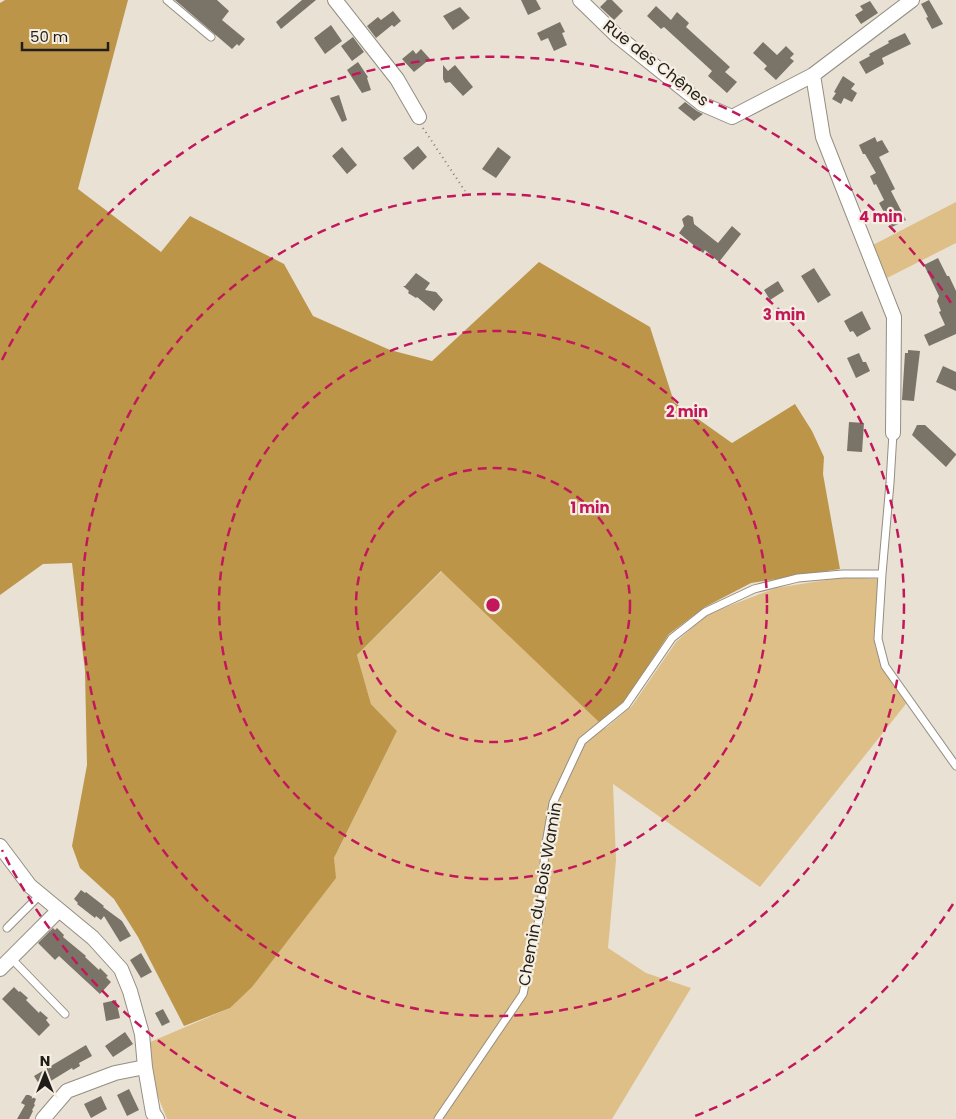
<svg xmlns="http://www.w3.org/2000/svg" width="956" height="1119" font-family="Poppins,sans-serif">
<rect width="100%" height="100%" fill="#e8e1d4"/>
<path fill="#debf87" d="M956,202v41l-69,35 -14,-33z
M442,571l164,157 26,-22 44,-64 32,-28 68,-26 69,-11 34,2 -4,67 16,35 18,19 -149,187 -147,-103 3,76 -8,88 38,25 45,15 -79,131h-445l-10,-25 -6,-27 -3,-24 82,-35 104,-150 63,-127 -26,-27 -14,-49z"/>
<path fill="#bc9549" d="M5,0h123l-50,189 83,63 29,-36 94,48 29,52 77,34 42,11 107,-99 111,65 24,75 58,41 63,-39 17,27 12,26 -1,17 17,95 -89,14 -46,24 -36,27 -45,68 -25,20 -158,-151 -84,84 14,49 26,27 -63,127 2,20 -84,109 -22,21 -46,18 -46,-89 -24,-38 -34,-31 -8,-22 15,-81 -2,-94 -13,-108 -29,1 -43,31v-592z"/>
<path fill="#7a7468" d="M175,0h42l12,11 -7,9 23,19 -6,7 -2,-2 -5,5z
M302,0h14l-35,29 -5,-7z
M521,0h15l5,9 -13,6z
M607,0h5l11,11 -9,9 -14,-13z
M929,0l14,24 -11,5 -6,-11 2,-1 -7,-13z
M870,1l8,12 -17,11 -6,-9 8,-5 -3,-4z
M656,6l15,14 6,-8 12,11 -3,4 44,40 -5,5 12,10 -10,11 -19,-17 4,-5 -48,-44 -3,2 -14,-13z
M460,7l10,11 -17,12 -10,-14z
M393,11l8,10 -7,6 -2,-2 -16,13 -9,-12 11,-9 3,3z
M560,22l5,10 -3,1 5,12 -13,6 -6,-13 -7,3 -4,-8z
M331,25l11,16 -17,13 -11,-16z
M905,33l6,11 -29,14 2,6 -18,10 -7,-12 11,-6 -1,-2 20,-11 -1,-2z
M353,37l11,15 -12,9 -11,-15z
M763,42l14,13 9,-9 8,8 -4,4 4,3 -18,19 -12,-11 3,-3 -14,-13z
M421,49l9,10 -16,13 -12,-13 11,-9 3,4z
M358,62l10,15 -1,1 4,12 -9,3 -15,-23z
M443,65l5,6 7,-6 18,22 -10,9 -13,-14 -5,1 -2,-4z
M843,76l12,8 -4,5 6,4 -5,9 -8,-4 -3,6 -9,-5 4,-6 -2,-1z
M339,95l8,25 -5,2 -12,-24z
M685,102l12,9 6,3 -9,7 -16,-13z
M875,137l2,5 5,-2 7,12 -10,5 16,32 -4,2 15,29 -14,7 -13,-24 5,-3 -8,-16 -2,1 -4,-9 6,-3 -11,-19h-2l-4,-9z
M418,146l9,11 -14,13 -10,-12z
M342,147l15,18 -10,9 -15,-18z
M498,147l13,10 -15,21 -14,-9z
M688,215l5,2 1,7 24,19 14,-17 9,8 -22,28 -14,-12 -2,3 -24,-20 5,-7 -2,-7 4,-3z
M938,258l9,18h2l7,15v43l-27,12 -5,-11 21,-10 -6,-13 2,-1 -4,-10 2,-5 -15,-31z
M814,268l17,27 -13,8 -17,-27z
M416,273l14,10 -5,7 11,2 7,8 -9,11 -17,-14 -1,1 -8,-5 1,-2 -6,-5h2z
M778,281l6,10 -14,9 -6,-10z
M862,311l9,18 -14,8 -4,-6 -3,1 -6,-11z
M908,350l12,1 -6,50 -12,-1 3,-47h3z
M859,353l4,9h3l4,9 -14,7 -9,-20z
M943,366l13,6v19l-20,-9z
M849,422l15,1 -2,29 -15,-1z
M917,425h8l31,29v1l-10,12 -34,-32z
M81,890l4,3 1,-1 18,14 -1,1 19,14 9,15 -11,6 -16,-26 -3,4 -5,-4 -1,2 -18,-14 1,-1 -4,-4z
M53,928l2,2 2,-2 7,7 -1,2 23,19 -1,1 14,13 1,-2 8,8 -2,1 5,5 -11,12 -41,-38 -4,4 -17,-17z
M141,953l11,19 -11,6 -11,-18z
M14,987l5,5 1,-1 8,7 -2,2 13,13 1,-2 8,7 -2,2 4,5 -11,11 -37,-37z
M116,1000l4,18 -14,3 -3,-18z
M163,1009l7,13 -8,4 -7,-13z
M125,1032l8,12 -20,13 -8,-11z
M86,1045l6,11 -13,7 1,3 -7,4 -1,-2 -31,19 -7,-11z
M129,1089l10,21 -12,6 -10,-21z
M26,1095h3l7,4 -2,5 1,1 -3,5 1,1 -4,8h-12l8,-14 -4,-2z
M101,1096l6,13 -16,9 -7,-14z"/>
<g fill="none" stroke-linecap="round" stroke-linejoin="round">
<defs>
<path id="lane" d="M167,0l44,37
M893,433l-3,50 -8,91 -4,65 7,27 71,100
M7,928l34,-34
M11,958l54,56
M438,1119l85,-125 18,-84 4,-61 8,-46 29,-62 44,-36 46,-67 33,-26 49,-23 44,-11 45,-4h39"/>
<path id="street" d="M335,0l62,79 22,38
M580,0l36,35 86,69 30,13 81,-42 99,-75
M813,75l10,62 71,180 -1,116
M0,846l30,40 63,52 28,31 9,22 12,43 3,33 8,46 4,6
M0,969l59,-59
M43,1119l24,-28 48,-18 30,-6"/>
</defs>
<use href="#lane" stroke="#948e82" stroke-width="9"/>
<use href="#street" stroke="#948e82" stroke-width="16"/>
<path stroke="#837e75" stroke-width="2" stroke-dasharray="1 4" stroke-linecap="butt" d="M423,128l42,63"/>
<use href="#lane" stroke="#fff" stroke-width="7"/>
<use href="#street" stroke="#fff" stroke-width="14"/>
</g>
<g fill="none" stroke="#c2185b" stroke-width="2.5" stroke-dasharray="9 6">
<circle cx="493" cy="605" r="137"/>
<circle cx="493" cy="605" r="274"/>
<circle cx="493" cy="605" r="411"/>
<path d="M953 904A549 549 0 0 1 690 1118M296 1118A549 549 0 0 1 2 850M2 360A549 549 0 0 1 953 306"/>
</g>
<g text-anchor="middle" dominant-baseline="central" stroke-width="4.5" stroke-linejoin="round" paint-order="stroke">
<g font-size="16" fill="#211e19" stroke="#f5eee1">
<text transform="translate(656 63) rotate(38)">Rue des Chênes</text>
<text transform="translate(540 894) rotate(-80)">Chemin du Bois Wamin</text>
</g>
</g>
<circle cx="493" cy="605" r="8" fill="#c2185b" stroke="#f5eee1" stroke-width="2.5"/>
<g font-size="15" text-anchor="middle" font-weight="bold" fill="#c2185b" stroke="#f5eee1" stroke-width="4.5" stroke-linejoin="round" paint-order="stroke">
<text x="881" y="222">4 min</text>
<text x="784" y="320">3 min</text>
<text x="687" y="417">2 min</text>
<text x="590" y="513">1 min</text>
</g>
<g transform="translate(45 1074)" stroke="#f5eee1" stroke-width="4" paint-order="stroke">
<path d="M0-4L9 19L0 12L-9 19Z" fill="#211e19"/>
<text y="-8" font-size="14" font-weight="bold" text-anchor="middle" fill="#211e19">N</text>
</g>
<path d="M22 42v8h86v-8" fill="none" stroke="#211e19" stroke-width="2.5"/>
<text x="30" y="42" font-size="15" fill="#211e19" stroke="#f5eee1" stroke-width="4" paint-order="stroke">50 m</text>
</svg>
